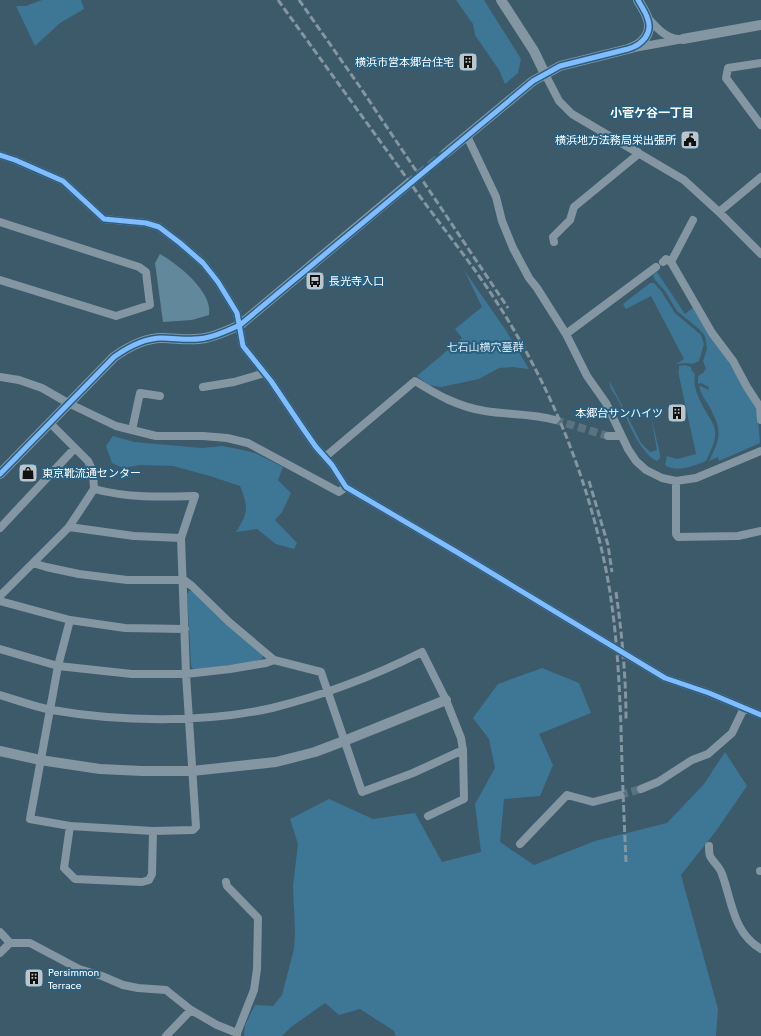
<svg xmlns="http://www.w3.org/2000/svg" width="761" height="1036" font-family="Jost,'Noto Sans JP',sans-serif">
<rect width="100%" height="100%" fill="#3d5a6b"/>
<path fill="#3e7695" d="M42,0h39l3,9 -24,14 -25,23 -19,-40h10z
M456,0h28l37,59 -3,14 -13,11 -6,-14 -24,-35 -2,-11z
M464,270l43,62 22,37 -17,-2 -13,1 -20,11 -38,8 -13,-2 -11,-9 45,-38 -7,-9 27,-22z
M657,272l28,42 10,-8 36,55 -2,2 28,45 3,35 -41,18 -1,-4 -9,4c13,-26 13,-31 -1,-57 -4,-5 -7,-11 -9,-17l2,-1 7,4 1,-3 -8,-4 -3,1v-8l5,-3 3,-4 -3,-8 4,-12 -2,-13 -6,-7 -22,-18 -12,-20 -10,-11 -2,-5z
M650,283h4l7,8 14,22 26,22 3,9 -5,17 -7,3 -6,-1 -10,1 8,-5 -33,-63 -25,13 -3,-5z
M685,365l6,2 1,4 3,3c-3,16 7,30 14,43 3,5 6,9 6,15 1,10 -5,20 -9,29 -12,5 -30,12 -41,4l2,-9 10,3 19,-5 -18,-83h1v-5z
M610,382l31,61 9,9 7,-2 -6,-34 9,38v4l-3,3c-5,-2 -9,-6 -12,-10 -13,-15 -19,-36 -28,-53 -3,-5 -8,-10 -7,-16z
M113,436l21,6 68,6 20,-2 21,4 12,3 28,14 -5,13 13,13 -9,19 -7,8 22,23 -3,6 -18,-5 -19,-15 -21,3c12,-19 13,-24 4,-46l-30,-10 -37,-10 -33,-1 -17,3 -11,-5 -6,-17z
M194,590l68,63 1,5 -5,3 -62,9 -4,-2 -1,-4 -4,-70 2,-3z
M542,668l37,15 12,30 -52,21 14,31 -13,31 -36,3 -4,43 34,23 61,-24 72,-18 37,-39 21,-32 22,34 -31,45 -35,44 37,134 -2,27h-320l-2,-5 -34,-22 -21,6 -14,-12 -34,24 -9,9h-38l1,-11 10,-20 18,1 9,-11 12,-46 1,-18 -2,-45 5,-42 -8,-25 39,-20 44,20 42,-6 27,49 39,-10 -6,-48 20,-36 -6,-29 -16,-21 25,-34z"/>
<path fill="#62889c" d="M160,254c19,11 53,38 49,61l-17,5 -29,2 -8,-59z"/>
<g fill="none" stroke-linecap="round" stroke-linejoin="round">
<path stroke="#5a7381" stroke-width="8" stroke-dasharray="8 4" stroke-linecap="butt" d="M555,420l53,16
M620,795l21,-6"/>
<path stroke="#5a7381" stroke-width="10" stroke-dasharray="10 5" stroke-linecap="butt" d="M407,185l39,-32"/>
<path stroke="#8396a2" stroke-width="8" d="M647,17c9,10 18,21 31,22
M634,48l49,-9
M761,63l-33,5 -2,10 35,47
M545,74l14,27 13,13 112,66 35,32 42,42
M467,136l29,61 6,24 11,27 16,30 8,10 29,46 21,42 19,27 22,46 8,12 10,9 16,8 14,3v53l2,3 60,-1 23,-5
M0,155l15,5 48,21 41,38 42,4 13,4 21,16 23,20 15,19 19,31 6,33 28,35 31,46 14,20 16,18 14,22 109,64 210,127 44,15 52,22
M719,212l42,-35
M0,222l139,45 7,5 4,33 -34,11 -116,-36
M554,242l-1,-5 17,-17 4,-13 62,-51 2,-4
M663,262l3,-3 5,3 22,-42
M671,262l41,71 21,28 14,26 13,20 1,13
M566,334l90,-67
M0,377l19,3 23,8 26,15 48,23 40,10h47l24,2 21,5 91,49 7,-5
M203,387l31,-5 31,-9
M132,430l8,-37 20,3
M608,436h13
M325,457l90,-76c22,14 44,26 70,30 23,4 47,2 70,9
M676,481l20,-3 65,-27
M69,527l65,9 47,2
M0,528l75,-80
M33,563l13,4 33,7 48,6h57l8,6 37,36 45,38 47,12 41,120 51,-19 50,-23
M0,596l69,-69 25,-38 -1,-17 -5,-11 -38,-38
M0,601l70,19 55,8 60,1
M70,620l-12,46 -28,153 40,7 83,5
M0,649l58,17 74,8h54l44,-5 36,-6 8,-3
M0,695c17,5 35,12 52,15 68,12 153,13 220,-2 52,-13 102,-32 150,-56l24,48 15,38 2,12 1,49 -36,17
M641,789l17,-7 34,-22 16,-6 24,-21 12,-25
M70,826l-6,42 11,11 67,3 7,-2 3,-6 1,-43 40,-1 3,-3 -10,-153 -5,-136 14,-42c-35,1 -67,2 -101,-7
M520,844l47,-49 26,7 27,-7
M709,846c0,3 0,7 1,10 3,6 10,11 12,18 10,27 11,59 39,75
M760,871h1
M226,882l1,4 31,32 -1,51 -3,21 -17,43
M0,932l10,11h20l49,26 23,7 21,9 15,3 28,2 25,20 26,15 20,8v3
M0,953l10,-10
M166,1036l25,-26"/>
<path stroke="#8396a2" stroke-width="10" d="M501,0l33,51 11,23
M683,39l78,-14
M446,153l87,-72 27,-15 68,-17c14,-4 26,-16 19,-32 -2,-6 -6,-11 -9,-17
M0,474l114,-117c14,-10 31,-19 48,-19 14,0 29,3 43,0 12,-2 24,-8 35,-13l167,-140
M0,751l40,9 60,9 42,2h50l84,-9 39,-10 29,-11 102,-41"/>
<path stroke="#8396a1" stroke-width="3" stroke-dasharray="7 3" stroke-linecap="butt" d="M278,0c46,64 92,127 138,191 29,40 61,79 87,121 49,79 83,162 102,253 11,53 14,108 16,163 1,44 3,89 5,134
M299,0l61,87 148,221
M589,481l19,64 4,27
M616,592c6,42 10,85 10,128"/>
<defs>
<path id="cycleway" d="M0,155l15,5 48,21 41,38 42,4 13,4 21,16 23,20 15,19 19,31 6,33 28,35 31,46 14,20 16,18 14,22 109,64 210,127 44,15 52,22
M0,474l114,-117c14,-10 31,-19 48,-19 14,0 29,3 43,0 12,-2 24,-8 35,-13l293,-244 27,-15 68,-17c14,-4 26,-16 19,-32 -2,-6 -6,-11 -9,-17"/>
</defs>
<use href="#cycleway" stroke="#295f7f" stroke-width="8"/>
<use href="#cycleway" stroke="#80bcff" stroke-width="5"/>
</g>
<defs>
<symbol id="building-square" viewBox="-11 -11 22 22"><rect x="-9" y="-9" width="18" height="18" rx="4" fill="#bbc5cb" stroke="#295f7f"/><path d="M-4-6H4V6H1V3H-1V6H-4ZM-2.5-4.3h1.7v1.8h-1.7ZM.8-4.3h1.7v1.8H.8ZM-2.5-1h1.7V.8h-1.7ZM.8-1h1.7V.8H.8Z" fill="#111"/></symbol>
<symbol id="civic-square" viewBox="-11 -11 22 22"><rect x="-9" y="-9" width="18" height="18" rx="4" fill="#bbc5cb" stroke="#295f7f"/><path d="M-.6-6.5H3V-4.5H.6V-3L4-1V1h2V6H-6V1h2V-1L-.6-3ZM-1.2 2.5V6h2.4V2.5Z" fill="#111"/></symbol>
<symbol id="bus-square" viewBox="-11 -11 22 22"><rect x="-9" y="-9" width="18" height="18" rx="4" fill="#bbc5cb" stroke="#295f7f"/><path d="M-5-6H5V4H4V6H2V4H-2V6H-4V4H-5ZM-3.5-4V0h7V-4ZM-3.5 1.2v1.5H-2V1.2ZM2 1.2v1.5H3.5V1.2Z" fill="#111"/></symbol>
<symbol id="shop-square" viewBox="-11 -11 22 22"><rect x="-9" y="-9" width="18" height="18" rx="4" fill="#bbc5cb" stroke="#295f7f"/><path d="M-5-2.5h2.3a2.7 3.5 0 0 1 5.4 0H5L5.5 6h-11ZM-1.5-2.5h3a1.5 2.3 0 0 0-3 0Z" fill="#111"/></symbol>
</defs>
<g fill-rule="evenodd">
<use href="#building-square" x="457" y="51" width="22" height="22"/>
<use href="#civic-square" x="679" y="129" width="22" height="22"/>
<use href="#bus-square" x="304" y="270" width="22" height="22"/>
<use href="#building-square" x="666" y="402" width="22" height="22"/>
<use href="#shop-square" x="17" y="462" width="22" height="22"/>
<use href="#building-square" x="23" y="967" width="22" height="22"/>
</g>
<g text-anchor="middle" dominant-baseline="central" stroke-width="4" stroke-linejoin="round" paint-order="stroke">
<g font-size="11" fill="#fff" stroke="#295f7f" text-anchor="end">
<text x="454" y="62">横浜市営本郷台住宅</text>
<text x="676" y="140">横浜地方法務局栄出張所</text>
<text x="329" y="281" text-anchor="start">長光寺入口</text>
<text x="663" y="413">本郷台サンハイツ</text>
<text x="42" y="473" text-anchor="start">東京靴流通センター</text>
<text x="48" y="972" text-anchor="start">Persimmon<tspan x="48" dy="13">Terrace</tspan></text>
</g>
<g font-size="11" fill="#d3e9f4" stroke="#295f7f">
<text x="485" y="347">七石山横穴墓群</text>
</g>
<g font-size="12" font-weight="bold" fill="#fff" stroke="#295f7f">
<text x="652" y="113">小菅ケ谷一丁目</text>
</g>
</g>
</svg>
